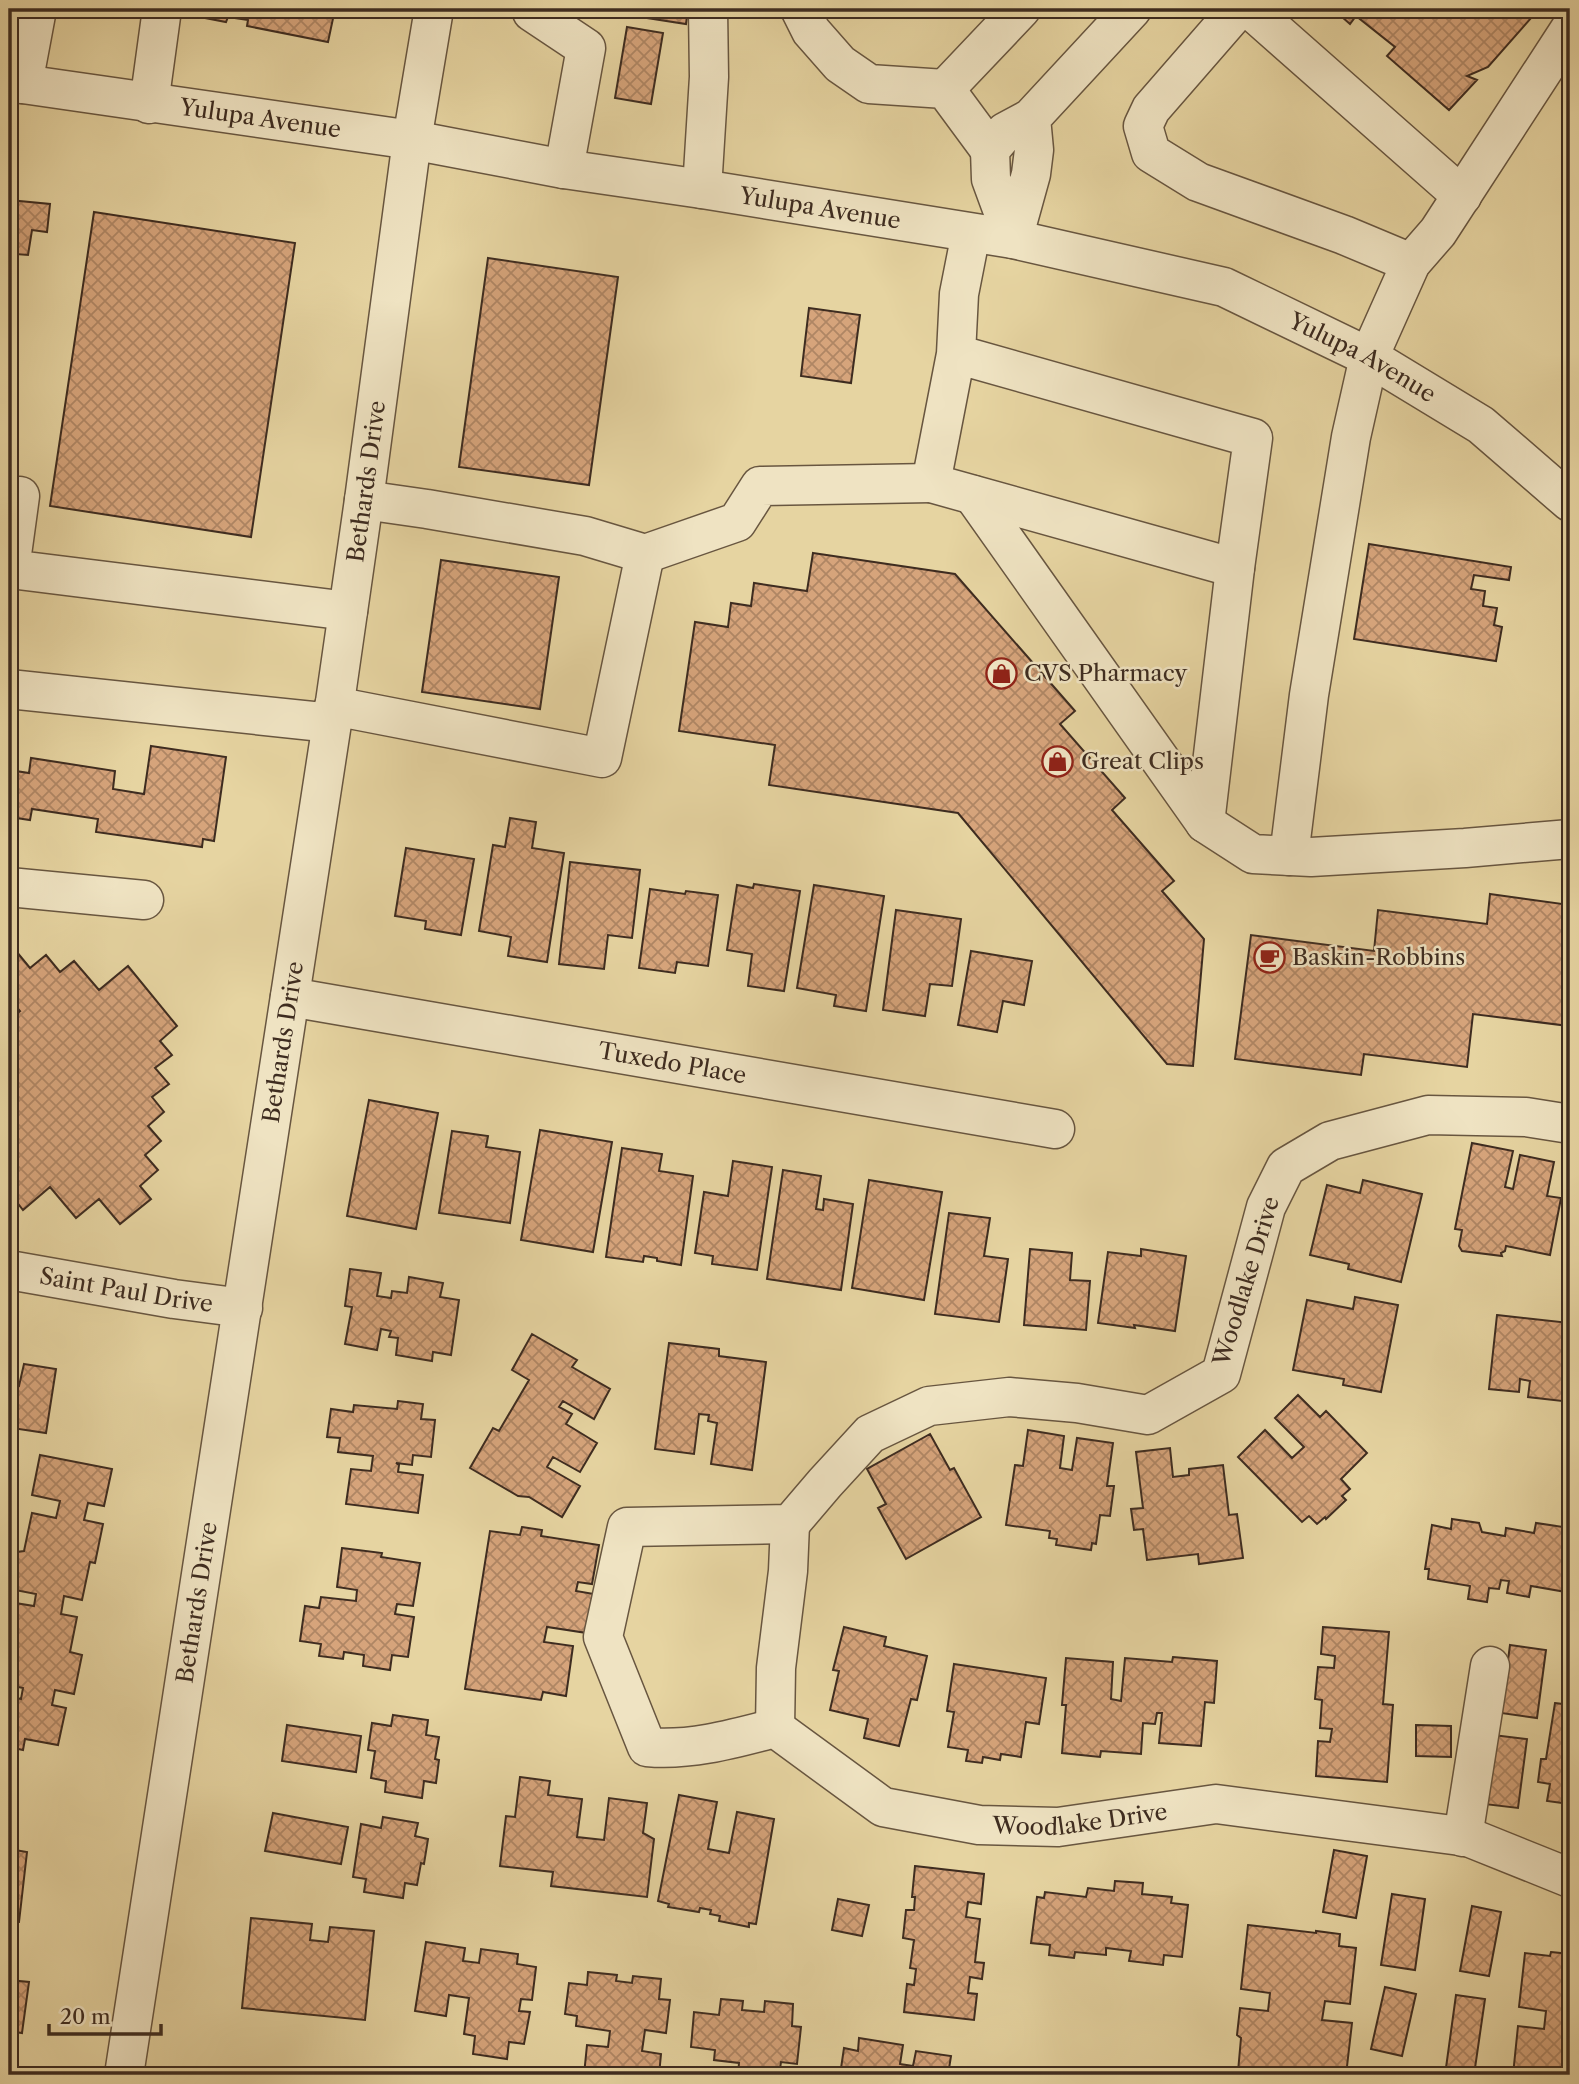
<svg xmlns="http://www.w3.org/2000/svg" width="1579" height="2084" font-family="'Libre Caslon Text',serif">
<defs>
<pattern id="building-cross-hatch" width="8" height="8" patternUnits="userSpaceOnUse" patternTransform="scale(1.75)"><rect width="8" height="8" fill="#d6a47b"/><path d="M0 0l8 8M0 8l8-8" fill="none" stroke="#af8664"/></pattern>
</defs>
<rect width="100%" height="100%" fill="#e6d4a1"/>
<filter id="stains"><feTurbulence type="fractalNoise" baseFrequency=".00286" numOctaves="4"/><feColorMatrix values="0 0 0 0 .2 0 0 0 0 .09 0 0 0 0 .02 0 0 0 .5 -.17"/></filter>
<radialGradient id="worn" r=".72"><stop offset=".6" stop-color="#630" stop-opacity="0"/><stop offset="1" stop-color="#630" stop-opacity=".3"/></radialGradient>
<path fill="url(#building-cross-hatch)" stroke="#3e2c20" stroke-width="2" d="M180,9h155l-7,33 -81,-16 1,-6 -20,-3 -2,5 -47,-9z
M589,9h99l-2,15z
M1333,9h206l-51,58 -21,9 10,4 -28,30 -62,-54 8,-9 -39,-31 -6,8z
M627,27l36,6 -12,71 -36,-6z
M9,200l41,4 -3,28 -15,-2 -4,25 -12,-1 -4,30 -3,-1z
M94,212l201,31 -44,294 -201,-31z
M488,258l130,19 -29,208 -130,-18z
M809,308l51,7 -9,68 -50,-7z
M1369,544l142,23 -2,13 -35,-5 -3,14 14,2 -2,15 14,2 -3,17 8,2 -6,34 -142,-22z
M813,553l142,21 120,137 -15,13 65,74 -13,12 62,71 -12,10 42,48 -11,127 -26,-2 -209,-251 -189,-28 6,-40 -96,-14 16,-109 33,5 3,-24 20,3 3,-23 53,8z
M441,560l118,17 -19,132 -118,-17z
M151,746l75,11 -12,84 -11,-2 -1,8 -106,-15 2,-13 -66,-10 -2,11 -21,-3v-47l20,3 2,-15 84,13 -2,18 31,5z
M510,818l26,4 -4,26 32,5 -17,109 -39,-6 3,-19 -32,-6 14,-86 12,2z
M406,848l68,11 -13,76 -36,-6 1,-8 -31,-5z
M570,862l70,8 -8,68 -24,-3 -4,34 -45,-5z
M754,884l46,7 -16,100 -36,-5 4,-32 -25,-4 10,-65 16,3z
M814,885l70,11 -18,115 -32,-5 2,-11 -39,-7z
M650,889l35,5 1,-3 32,4 -10,71 -31,-4 -2,11 -36,-5z
M1490,894l80,11 -1,121 -96,-12 -6,53 -103,-13 -3,21 -126,-16 16,-124 123,16 4,-41 109,14z
M896,910l65,9 -9,67 -22,-2 -5,32 -42,-6z
M16,951l14,17 16,-13 14,17 14,-11 25,29 29,-24 49,60 -17,15 12,14 -17,13 14,16 -17,13 12,15 -16,14 13,15 -16,14 13,15 -18,16 11,13 -31,25 -21,-25 -23,19 -26,-31 -27,23 -14,-18v-172l11,-9 -11,-13v-40z
M971,951l61,10 -8,44 -21,-4 -6,31 -39,-7z
M369,1100l69,13 -22,116 -69,-13z
M540,1130l72,12 -19,110 -72,-12z
M452,1131l36,5 -2,11 34,5 -10,71 -71,-10z
M1472,1143l41,8 -8,36 8,2 7,-34 34,7 -7,34 14,2 -11,57 -44,-9 -1,5 -4,2 1,3 -40,-5 -3,-5 3,-16 -7,-1z
M622,1148l40,6 -3,17 34,5 -12,89 -24,-4v-3l-13,-2 -1,6 -37,-5z
M733,1161l39,6 -15,103 -45,-6 1,-8 -18,-3 9,-61 24,4z
M783,1170l38,6 -5,33 7,1 1,-11 29,5 -12,86 -74,-11z
M869,1180l73,12 -18,108 -72,-12z
M1363,1180l59,14 -21,88 -53,-13 1,-5 -39,-9 17,-70 33,8z
M949,1213l41,5 -6,38 24,3 -9,63 -64,-8z
M1030,1249l42,4 -2,27 20,1 -4,49 -62,-5z
M1141,1249l45,7 -11,75 -41,-6 1,3 -37,-5 10,-71 33,4z
M350,1269l31,4 -4,23 14,2 1,-7 15,2 2,-16 34,6 -3,14 19,3 -8,55 -18,-3 -1,9 -36,-6 2,-17 -9,-1 2,-6 -10,-2 -4,21 -32,-6 7,-37 -7,-1z
M1355,1297l43,8 -17,87 -38,-7 1,-6 -51,-9 14,-70 46,9z
M1497,1315l72,8 1,-6v74h-6l-2,10 -34,-4 2,-16 -10,-2 -1,13 -30,-3z
M532,1334l45,26 -5,7 38,22 -16,30 -31,-18 -4,6 13,7 -6,10 31,19 -17,29 -27,-15 -6,10 33,19 -18,31 -33,-20 -11,-1 -48,-28 23,-40 6,3 30,-51 -17,-10z
M669,1343l50,6v7l47,6 -14,108 -41,-6 6,-41 -9,-2 1,-6 -10,-1 -5,40 -39,-5z
M24,1364l32,5 -10,64 -34,-5 3,-14 -6,-1v-30l10,3z
M1298,1395l22,22 6,-6 41,42 -26,26 9,10 -8,7 4,4 -20,19 -1,-2 -8,7 -8,-8 -7,6 -64,-65 27,-27 27,28 12,-11 -29,-29z
M398,1401l25,3 -2,15 14,1 -4,37 -18,-2 -1,10 -16,-2 3,2 -1,7 25,3 -5,38 -72,-9 5,-35 20,2 2,-15 -35,-4 2,-14 -13,-1 4,-28 22,3 1,-7 43,4z
M1028,1430l36,6 -4,32 12,2 5,-32 36,5 -6,43h7l-4,30 -10,-1 -4,29 -4,-1 -1,7 -35,-5 1,-6 -8,-1 1,-7 -44,-6 9,-60 8,1z
M930,1434l20,36 4,-2 27,49 -75,42 -28,-51 8,-4 -19,-35z
M1170,1448l3,29 16,-2v-6l34,-4 6,50 8,-1 6,44 -44,6 -1,-10 -51,6 -4,-31 -9,1 -3,-21 12,-1 -7,-56z
M40,1455l72,14 -8,37 -16,-3 -4,17 19,4 -8,39 -5,-1 -8,38 -18,-4 -3,18 16,3 -7,35 12,3 -8,39 -19,-4 -3,15 14,3 -8,37 -33,-6 -2,11 -14,-3v-51l12,3 2,-11 -14,-3v-83l25,4 2,-12 -26,-5 7,-37 7,-1 8,-38 24,5 4,-17 -28,-6z
M1452,1519l27,4 3,9 23,4 1,-8 28,5 2,-10 34,5 -2,22 2,1v30h-2l-2,11 -35,-6 -2,11 -22,-4 2,-12 -8,-1 -2,9 -10,-1 -2,14 -19,-3 2,-13 -42,-7 1,-10h-4l7,-44 19,4z
M522,1527l20,3 -1,6 58,9 -7,39 -14,-2 -2,9 18,3 -7,39 -40,-6 -3,15 29,4 -7,50 -23,-4 -2,8 -76,-11 25,-158 30,4z
M342,1548l40,5 -1,4 39,6 -7,43 -16,-2 -2,10 19,3 -6,40 -16,-2 -2,15 -27,-4 1,-11 -20,-3 -1,7 -24,-3 2,-12 -21,-3 5,-35 14,2 2,-11 35,4 1,-11 -20,-3z
M844,1627l42,10 -2,9 43,10 -10,44 -6,-1 -12,47 -35,-8 4,-19 -38,-9 9,-39 -6,-1z
M1323,1627l66,5 -6,72 10,1 -6,77 -71,-6 2,-35 12,1 2,-13 -12,-1 2,-28 -7,-1 3,-32 16,1 1,-12 -14,-2z
M1510,1645l36,5 -9,68 -36,-5z
M1173,1657l44,4 -3,42 -9,-1 -4,44 -42,-3 3,-30h-5l-2,11 -12,-1 -2,31 -40,-3 -1,6 -38,-4 4,-48h-4l4,-47 47,4 -2,37 10,2 4,-43 47,4z
M954,1664l92,14 -7,46 -13,-2 -5,35 -20,-3 -1,6 -17,-3 -1,6 -16,-2 2,-11 -20,-3 6,-35 -7,-1z
M1555,1703l15,2v99l-23,-3 3,-17 -12,-2 3,-23h5z
M393,1715l35,5 -2,15 13,2 -4,22 4,1 -3,23 -12,-2 -2,17 -37,-6 1,-11 -15,-3 4,-27 -7,-1 4,-27 19,3z
M287,1725l74,11 -5,36 -74,-11z
M1416,1725l35,1v31l-35,-1z
M1493,1735l34,4 -9,69 -34,-4z
M520,1777l30,4 -2,14 34,4 -5,38 27,3 5,-42 38,5 -4,30 11,6 -7,58 -96,-11 2,-14 -53,-6 6,-50 9,1z
M679,1795l38,7 -9,47 21,4 8,-41 37,7 -18,105 -7,-1v4l-30,-6 1,-5 -10,-2 1,-4 -11,-2 -1,4 -31,-5 1,-3 -11,-3z
M273,1813l75,14 -7,37 -76,-13z
M383,1817l35,6 -3,13 13,3 -4,25 -3,-1 -4,22 -12,-2 -2,15 -39,-6 2,-13 -13,-2 8,-53 20,4z
M9,1849l18,3 -8,70 -10,-1z
M1334,1850l33,6 -11,62 -33,-6z
M915,1866l69,8 -3,30 -13,-2 -2,15 14,2 -5,43 9,1 -2,16 -12,-2 -2,16 9,1 -3,26 -70,-8 3,-28 7,1 2,-16 -6,-1 4,-28 -11,-2 3,-28h8l1,-13h-3z
M1115,1881l28,2 -1,11 30,3 -1,6 17,2 -6,52 -18,-2 -1,10 -34,-4 2,-10 -25,-3v7l-31,-3 -1,6 -25,-3 1,-10 -19,-2 6,-46 7,1 1,-6 41,5 2,-9 26,3z
M1392,1894l33,5 -10,71 -34,-5z
M838,1899l31,6 -7,31 -30,-6z
M1472,1906l29,6 -12,64 -29,-5z
M251,1918l61,6 -2,16 18,2 2,-15 44,4 -9,89 -123,-12z
M1248,1925l68,8v-2l24,3 -1,12 17,2 -6,56 -25,-3 -3,19 30,3 -6,52h-84l-24,-3 3,-34 -4,-3 3,-27 28,3 2,-18 -29,-4z
M426,1942l39,6 -2,13 16,2 2,-14 37,5 -1,10 19,3 -4,33 -11,-1 -2,12 11,1 -6,32 -15,-2 -2,17 -34,-5 2,-18 -11,-2 5,-36 -20,-3 -3,21 -31,-5z
M1551,1952l19,2v121h-57l5,-49 26,3 2,-18 -27,-4 6,-54 25,3z
M588,1972l29,3 -1,6 16,2 1,-7 28,3 -2,20 11,1 -4,33 -21,-3 -3,21 19,3 -2,21h-75l3,-30 21,2 2,-16 -34,-5 1,-10 -12,-2 4,-31 18,2z
M9,1980l20,2 -7,51 -13,-2z
M1385,1987l31,7 -14,62 -31,-7z
M1456,1995l29,4 -11,76h-29z
M721,1999l22,2 -1,9 22,2 1,-11 28,3 -1,22 9,1 -4,37 -16,-2 -2,13h-41l1,-12 -25,-3 1,-10 -24,-3 3,-35 25,3z
M9,2037l6,1 -5,37h-1z
M859,2038l44,7 -3,19 13,2 3,-15 35,5 -3,19h-108l4,-27 14,3z"/>
<g fill="none" stroke-linecap="round" stroke-linejoin="round">
<defs>
<g id="minor">
<path d="M800,9l11,22 29,33 29,20 76,5 45,61"/>
<path d="M1238,9l-87,100 -8,17 8,27 47,29 146,53 67,28"/>
<path d="M1250,9l212,187"/>
<path d="M532,12l54,36 -22,121"/>
<path id="s1" d="M9,82l403,58 152,29 138,20 311,50 211,48 145,70 112,68 89,77"/>
<path d="M23,84l14,-75"/>
<path d="M945,89l76,-80"/>
<path d="M149,104l13,-95"/>
<path d="M1031,118l3,32 -3,24 -18,65 -22,-60 -1,-29 15,-18 26,-14 101,-109"/>
<path d="M702,189l7,-112 -1,-68"/>
<path d="M956,354l297,84 -18,130 -304,-85 25,-129 3,-60 12,-61"/>
<path d="M973,495l232,328 30,-255"/>
<path d="M20,496l-10,73 338,42"/>
<path d="M364,500l63,9 158,27 60,18 92,-32 23,-36 171,-3"/>
<path d="M9,689l323,34"/>
<path d="M334,706l268,52 43,-204"/>
<path d="M1205,823l48,31 58,3 154,-9 105,-9"/>
<path d="M1289,856l20,-161 42,-258 18,-80 42,-94 27,-31 132,-203"/>
<path d="M9,887l135,13"/>
<path id="s2" d="M290,997l765,132"/>
<path id="s3" d="M1570,1124l-44,-7 -98,-2 -98,26 -44,26 -20,40 -45,167 -73,41 -71,-12 -68,-6 -80,9 -59,28 -45,49 -35,41 -163,3 -24,110 44,110c43,4 86,-8 128,-19l108,79 96,18 79,2 158,-23 252,33 102,41"/>
<path id="s4" d="M9,1270l165,29 69,9"/>
<path d="M775,1728l1,-60 12,-97 2,-47"/>
<path d="M1463,1837l27,-171"/>
<path id="s5" d="M124,2075l208,-1352 32,-223 48,-360 22,-131"/>
</g>
</defs>
<use href="#minor" stroke="#685640" stroke-width="41"/>
<use href="#minor" stroke="#efe3c2" stroke-width="38"/>
</g>
<defs>
<symbol id="shop-ring" viewBox="-11 -11 22 22"><circle r="9.5" fill="#efe3c2" stroke="#8f2418" stroke-width="1.5"/><path d="M-5-2.5h2.3a2.7 3.5 0 0 1 5.4 0H5L5.5 6h-11ZM-1.5-2.5h3a1.5 2.3 0 0 0-3 0Z" fill="#8f2418"/></symbol>
<symbol id="cafe-ring" viewBox="-11 -11 22 22"><circle r="9.5" fill="#efe3c2" stroke="#8f2418" stroke-width="1.5"/><path d="M-5.5-4.5H6V0H3Q3 3.5 0 3.5H-2.5Q-5.5 3.5-5.5 0ZM3-3.2v2h1.7v-2ZM-6 4.5H4V6H-6Z" fill="#8f2418"/></symbol>
</defs>
<g fill-rule="evenodd">
<use href="#shop-ring" x="984" y="656" width="35" height="35"/>
<use href="#shop-ring" x="1040" y="744" width="35" height="35"/>
<use href="#cafe-ring" x="1252" y="940" width="35" height="35"/>
</g>
<g text-anchor="middle" dominant-baseline="central" stroke-width="5" stroke-linejoin="round" paint-order="stroke">
<g font-size="23" fill="#3e2c20" stroke="#efe3c2">
<text stroke="none"><textPath href="#s1" startOffset="254">Yulupa Avenue</textPath></text>
<text stroke="none"><textPath href="#s1" startOffset="821">Yulupa Avenue</textPath></text>
<text stroke="none"><textPath href="#s1" startOffset="1388">Yulupa Avenue</textPath></text>
<text stroke="none"><textPath href="#s5" startOffset="1612">Bethards Drive</textPath></text>
<text stroke="none"><textPath href="#s5" startOffset="1045">Bethards Drive</textPath></text>
<text stroke="none"><textPath href="#s2" startOffset="388">Tuxedo Place</textPath></text>
<text transform="translate(1246 1281) rotate(-73)">Woodlake Drive</text>
<text stroke="none"><textPath href="#s4" startOffset="119">Saint Paul Drive</textPath></text>
<text stroke="none"><textPath href="#s5" startOffset="478">Bethards Drive</textPath></text>
<text stroke="none"><textPath href="#s3" startOffset="1860">Woodlake Drive</textPath></text>
</g>
<g font-size="23" fill="#3e2c20" stroke="#efe3c2" text-anchor="start">
<text x="1024" y="673">CVS Pharmacy</text>
<text x="1081" y="761">Great Clips</text>
<text x="1292" y="957">Baskin-Robbins</text>
</g>
</g>
<rect width="1579" height="2084" fill="none" stroke="#e6d4a1" stroke-width="35"/>
<rect x="10" y="10" width="1558" height="2063" fill="none" stroke="#3e2c20" stroke-width="3.5"/>
<rect x="18" y="18" width="1544" height="2049" fill="none" stroke="#3e2c20" stroke-width="2"/>
<path d="M49 2024v10h112v-10" fill="none" stroke="#3e2c20" stroke-width="3.5"/>
<text x="60" y="2024" font-size="21" fill="#3e2c20" stroke="#efe3c2" stroke-width="5" paint-order="stroke">20 m</text>
<rect width="100%" height="100%" filter="url(#stains)"/>
<rect width="100%" height="100%" fill="url(#worn)"/>
</svg>
